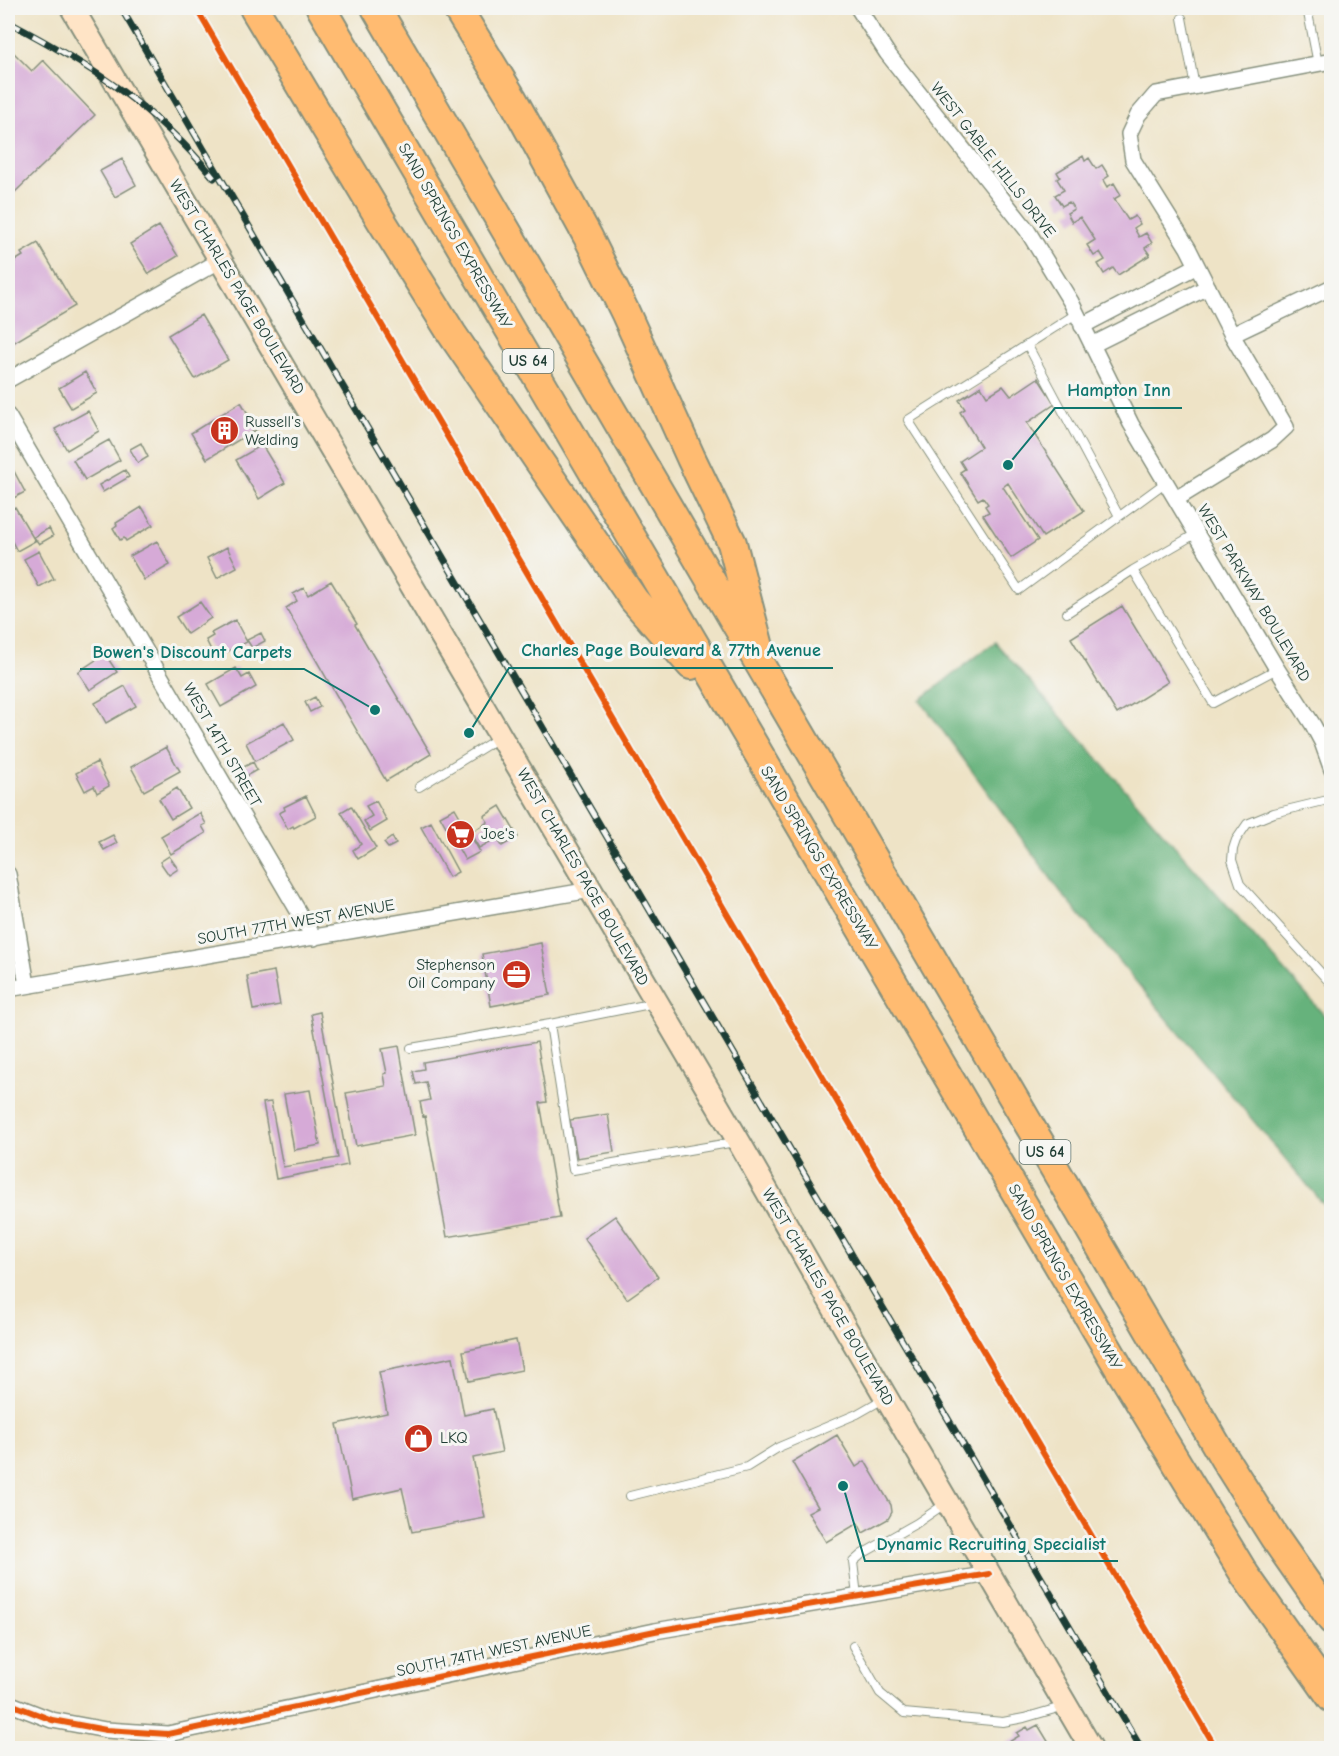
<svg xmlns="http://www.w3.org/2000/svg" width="1339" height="1756" font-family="'Comic Neue',sans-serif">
<rect width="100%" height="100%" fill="#f6f6f2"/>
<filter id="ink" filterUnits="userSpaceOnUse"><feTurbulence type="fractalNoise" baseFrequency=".0167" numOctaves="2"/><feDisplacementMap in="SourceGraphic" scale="12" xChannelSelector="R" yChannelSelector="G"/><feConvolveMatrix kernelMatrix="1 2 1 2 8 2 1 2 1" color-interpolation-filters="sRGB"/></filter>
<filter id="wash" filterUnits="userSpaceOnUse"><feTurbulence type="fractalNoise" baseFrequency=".008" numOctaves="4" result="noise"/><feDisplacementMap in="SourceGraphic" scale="24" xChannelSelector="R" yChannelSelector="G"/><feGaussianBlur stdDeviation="1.35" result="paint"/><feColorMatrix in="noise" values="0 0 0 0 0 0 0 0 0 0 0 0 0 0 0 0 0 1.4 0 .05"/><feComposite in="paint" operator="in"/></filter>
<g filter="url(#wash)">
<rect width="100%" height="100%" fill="#eee3c6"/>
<path fill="#66b27c" stroke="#427858" stroke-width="1.5" d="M995,642l336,381v190l-268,-318 -143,-195z"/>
<g id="blocks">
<path fill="#d6aad7" d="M13,52l19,19 11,-11 52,55 -81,78 -6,-6v-131z
M1083,156l2,5 4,-3 7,11 6,-4 7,11 -6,4 4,7 7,-4 7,12 -7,4 14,21 7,-4 5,8 -6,4 5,9 7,-4 6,10 -7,5 5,7 -32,20 -5,-7 -9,6 -6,-10 7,-4 -5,-8 -6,4 -7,-11 8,-5 -15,-23 -8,5 -5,-9 7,-4 -5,-7 -7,4 -7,-11 9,-5 -7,-11 3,-2 -3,-5z
M122,159l14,26 -21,12 -15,-26z
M159,226l19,30 -29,18 -19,-30z
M38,243l37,63 -67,40v-81l15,-9 -2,-3z
M201,315l27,45 -33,19 -27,-44z
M85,372l12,21 -26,15 -12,-20z
M1038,378l17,26 -28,19 57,88 -41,26 -35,-54 -5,4 35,53 -27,18 -28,-43 6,-3 -4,-6 3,-2 -5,-7 -5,3 -18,-28 5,-3 -5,-8 21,-14 -21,-35 5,-3 -6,-9 22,-14 6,10 16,-10 8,10z
M241,402l16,27 -50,30 -16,-26z
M88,411l11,20 -32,19 -12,-21z
M109,440l11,20 -35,20 -12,-20z
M141,443l7,14 -10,6 -8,-14z
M262,445l23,38 -26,16 -23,-39z
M8,460l17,32 -17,9z
M125,470l4,7 -26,15 -4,-7z
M15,507l20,34 -18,10 -9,-17v-23z
M142,507l11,18 -27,16 -2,-3 -4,2 -7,-12 4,-3 -1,-2z
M49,528l4,8 -14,8 -5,-7z
M157,541l13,24 -26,15 -14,-24z
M227,547l10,20 -20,11 -10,-20z
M39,551l15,28 -15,8 -15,-28z
M331,581l26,43 -2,1 76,129 -45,27 -100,-173 11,-7 -4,-7 11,-6 4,7z
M200,602l11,16 -24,16 -11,-17z
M1122,606l46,76 -51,32 -46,-76z
M235,620l12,22 -25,12 -2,-4 -7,4 -7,-14 7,-4 -2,-3z
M261,633l4,8 -13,7 -5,-8z
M105,654l12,18 -27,18 -12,-18z
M236,668l6,10 7,-4 7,13 -35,20 -13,-23z
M125,686l11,20 -30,17 -11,-20z
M315,697l5,10 -10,5 -5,-10z
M284,722l10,18 -39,21 -9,-18z
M166,747l14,24 -36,20 -13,-24z
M97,762l12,24 -12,7 -3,-7 -9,5 -9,-18z
M253,762l4,8 -13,7 -4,-8z
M177,788l12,20 -18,11 -12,-20z
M306,796l10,20 -22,12 -1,-2 -5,3 -9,-16 6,-3 -1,-3z
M376,801l11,20 -17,10 -6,-10 8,-5 -6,-10z
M351,806l25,42 -18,11 -5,-9 8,-6 -20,-32z
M500,806l18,31 -16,9 -5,-8 -18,10 -9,-15 18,-11 -4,-6z
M455,808l25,44 -15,8 -25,-44z
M200,813l6,11 -4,2 4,7 -35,21 -10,-18z
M431,822l27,50 -9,5 -28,-50z
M113,835l4,8 -13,7 -5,-8z
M392,837l4,7 -8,4 -4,-5z
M169,856l9,13 -9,6 -9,-13z
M541,943l9,52 -59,11 -9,-52z
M274,971l6,34 -27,5 -6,-34z
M320,1012l28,153 -72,14 -13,-76 8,-1 12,65 55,-9 -27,-144z
M537,1042l10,60 -7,1 20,115 -113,19 -22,-121 -2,1 -3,-15 10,-2 -4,-18 -10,2 -3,-13 11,-2 -1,-7z
M399,1046l16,89 -59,11 -10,-53 40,-7 -2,-12 3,-1 -5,-24z
M310,1090l10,55 -26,5 -10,-56z
M608,1114l6,38 -37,6 -7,-38z
M615,1216l43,61 -31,22 -43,-61z
M516,1340l6,30 -53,11 -6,-30z
M453,1357l11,58 29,-6 9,43 -29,6 12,60 -73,14 -10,-44 -50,11 -15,-75 50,-11 -8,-41z
M837,1435l19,32 9,-6 26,44 1,7 -4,7 -25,14 -5,-10 -32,19 -18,-30 10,-5 -26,-45z
M1038,1725l14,23h-49l-1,-2 17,-10 -2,-3 10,-6 2,3z"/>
</g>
</g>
<g filter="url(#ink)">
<use href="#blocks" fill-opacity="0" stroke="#86907d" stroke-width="1.5"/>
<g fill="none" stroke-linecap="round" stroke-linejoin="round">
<defs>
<path id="lane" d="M1307,8l11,56
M1182,18l13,69
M1076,314l-168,106 111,170 147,-108
M1028,346l91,170
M1133,570l80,133 64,-34
M1067,613l66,-43 64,-37
M419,787l81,-50
M1332,799l-58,14 -27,11 -11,16 -3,9 -1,11 8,24 92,101
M655,1003l-105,21 23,146 162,-28
M411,1048l139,-24
M630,1496l117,-29 32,-20 78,-33 28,-16
M857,1596l-4,-34 9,-8 55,-31 29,-20
M853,1646l27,47 24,20 99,9 21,-4 41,-12"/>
<path id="street" d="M858,8l29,45 140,177 44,72 60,122 146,245 36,56 9,17 10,28
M1332,61l-176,33 -18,21 -9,19 4,26 55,88 44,87 100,-48
M1082,326l115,-60
M1092,345l116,-58
M8,380l213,-120
M8,416l306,522
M1176,499l96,-59 14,-13 -54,-92
M8,874l19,111
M8,989l583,-99
M8,1703l44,17 54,10 62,4 487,-103 334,-57"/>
<path id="secondary" d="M72,8l667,1134 107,187 245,419"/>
<path id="highway" d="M254,8l127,212 71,114 182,266 57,65
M321,8l801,1365 123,202 87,123
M376,8l848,1450 50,79 58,83
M457,8l55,90 76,139 37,75 66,146 41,85 26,100"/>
</defs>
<use href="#lane" stroke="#86907d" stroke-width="10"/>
<use href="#street" stroke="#86907d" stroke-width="18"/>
<use href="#secondary" stroke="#86907d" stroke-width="26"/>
<use href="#highway" stroke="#86907d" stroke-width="32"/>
<use href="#lane" stroke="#fff" stroke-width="8"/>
<use href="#street" stroke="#fff" stroke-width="15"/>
<use href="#secondary" stroke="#ffe4c6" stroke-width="22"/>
<use href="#highway" stroke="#ffbb71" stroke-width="28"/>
<defs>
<path id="rail" d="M121,8l1020,1740
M8,22c79,41 149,86 206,156"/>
</defs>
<use href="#rail" stroke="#1f3d34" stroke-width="7"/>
<use href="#rail" stroke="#f6f6f2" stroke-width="4.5" stroke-dasharray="14" stroke-linecap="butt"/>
<defs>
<path id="cycleway" d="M196,8l1020,1740
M8,1703l44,17 54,10 62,4 487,-103 334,-57"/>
</defs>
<use href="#cycleway" stroke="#f6f6f2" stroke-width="10"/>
<use href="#cycleway" stroke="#e8590c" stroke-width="6"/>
</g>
</g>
<defs>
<symbol id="building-disc" viewBox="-11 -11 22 22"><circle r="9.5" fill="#c8321e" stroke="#f6f6f2"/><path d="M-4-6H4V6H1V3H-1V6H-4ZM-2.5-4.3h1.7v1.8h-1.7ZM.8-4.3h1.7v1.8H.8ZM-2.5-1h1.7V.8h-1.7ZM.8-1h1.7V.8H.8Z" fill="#fff"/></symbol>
<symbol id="supermarket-disc" viewBox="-11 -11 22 22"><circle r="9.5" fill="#c8321e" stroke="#f6f6f2"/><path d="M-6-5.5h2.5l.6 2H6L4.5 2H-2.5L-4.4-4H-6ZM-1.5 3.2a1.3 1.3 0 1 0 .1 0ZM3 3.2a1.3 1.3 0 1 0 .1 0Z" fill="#fff"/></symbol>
<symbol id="office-disc" viewBox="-11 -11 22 22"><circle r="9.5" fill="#c8321e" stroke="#f6f6f2"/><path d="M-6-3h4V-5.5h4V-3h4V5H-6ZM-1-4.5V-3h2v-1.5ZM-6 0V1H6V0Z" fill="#fff"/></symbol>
<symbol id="shop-disc" viewBox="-11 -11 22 22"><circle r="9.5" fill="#c8321e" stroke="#f6f6f2"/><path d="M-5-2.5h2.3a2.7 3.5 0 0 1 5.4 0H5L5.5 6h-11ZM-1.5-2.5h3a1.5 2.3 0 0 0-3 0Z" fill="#fff"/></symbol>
</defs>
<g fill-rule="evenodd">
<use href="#building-disc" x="208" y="414" width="33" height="33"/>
<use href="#supermarket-disc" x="444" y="818" width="33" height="33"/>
<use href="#office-disc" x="500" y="958" width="33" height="33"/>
<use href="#shop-disc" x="402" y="1422" width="33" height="33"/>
</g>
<g text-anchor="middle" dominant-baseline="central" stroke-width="6" stroke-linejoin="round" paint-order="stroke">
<g fill="#f6f6f2" stroke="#60746d" stroke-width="1.5">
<rect x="502.5" y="349" width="51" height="24" rx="4.5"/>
<rect x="1019.5" y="1140" width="51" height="24" rx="4.5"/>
</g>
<g font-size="15" font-weight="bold" fill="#1f3d34">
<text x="528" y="361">US 64</text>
<text x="1045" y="1152">US 64</text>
</g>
<g font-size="16" fill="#1f3d34" stroke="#f6f6f2">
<text transform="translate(993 160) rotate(52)">WEST GABLE HILLS DRIVE</text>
<text transform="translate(455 236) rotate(60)">SAND SPRINGS EXPRESSWAY</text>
<text transform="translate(237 287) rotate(59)">WEST CHARLES PAGE BOULEVARD</text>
<text transform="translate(1254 593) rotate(59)">WEST PARKWAY BOULEVARD</text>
<text transform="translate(222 745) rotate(60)">WEST 14TH STREET</text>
<text transform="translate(819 858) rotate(59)">SAND SPRINGS EXPRESSWAY</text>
<text transform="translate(583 877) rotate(60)">WEST CHARLES PAGE BOULEVARD</text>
<text transform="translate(296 922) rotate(-10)">SOUTH 77TH WEST AVENUE</text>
<text transform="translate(1065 1277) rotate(60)">SAND SPRINGS EXPRESSWAY</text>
<text transform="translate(828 1297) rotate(60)">WEST CHARLES PAGE BOULEVARD</text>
<text transform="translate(494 1651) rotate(-12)">SOUTH 74TH WEST AVENUE</text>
</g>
<g font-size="16" fill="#1f3d34" stroke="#f6f6f2" text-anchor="start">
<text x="245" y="422">Russell's<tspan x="245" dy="18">Welding</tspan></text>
<text x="481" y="834">Joe's</text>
<text x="495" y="965" text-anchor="end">Stephenson<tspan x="495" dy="18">Oil Company</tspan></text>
<text x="440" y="1438">LKQ</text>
</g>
</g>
<path fill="none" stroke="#0f766e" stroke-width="2" d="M1008 465L1055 408H1182M469 733L509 668H833M375 710L304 669H80M843 1486L865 1561H1118"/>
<g fill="#0f766e" stroke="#f6f6f2" stroke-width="2">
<circle cx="1008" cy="465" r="6"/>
<circle cx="469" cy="733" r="6"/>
<circle cx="375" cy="710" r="6"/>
<circle cx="843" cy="1486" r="6"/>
</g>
<g font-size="18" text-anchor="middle" font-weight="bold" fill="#0f766e" stroke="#f6f6f2" stroke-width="6" stroke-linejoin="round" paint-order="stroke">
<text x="1119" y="396">Hampton Inn</text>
<text x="671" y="656">Charles Page Boulevard &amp; 77th Avenue</text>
<text x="192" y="658">Bowen's Discount Carpets</text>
<text x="991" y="1550">Dynamic Recruiting Specialist</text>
</g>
<rect width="1339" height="1756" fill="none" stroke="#f6f6f2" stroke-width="30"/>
</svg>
